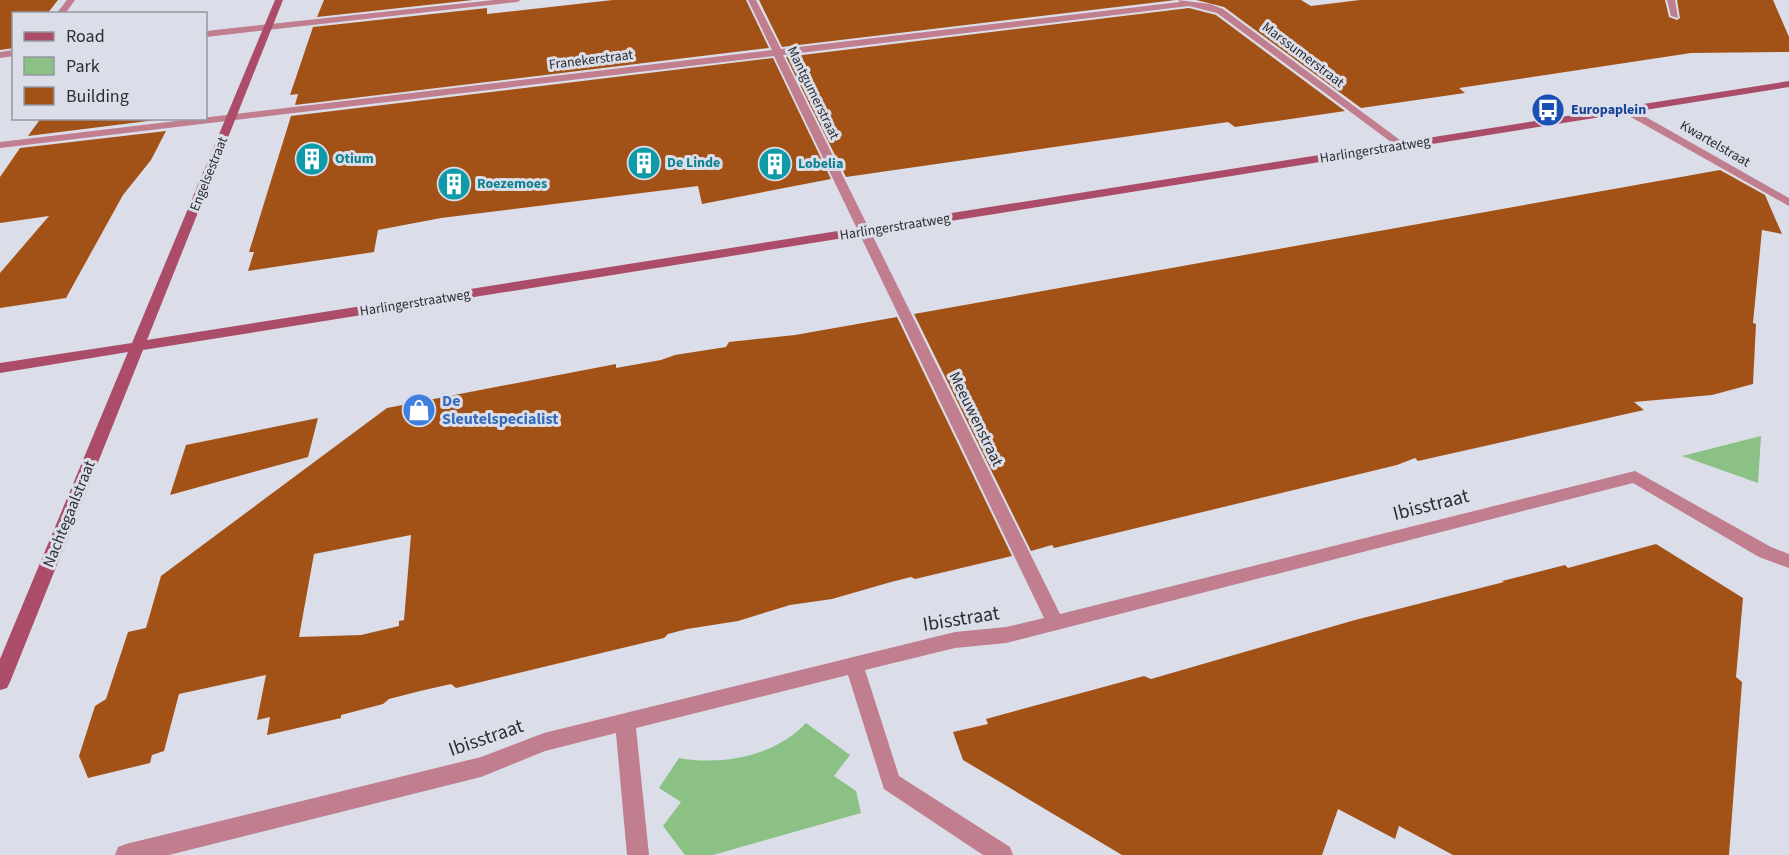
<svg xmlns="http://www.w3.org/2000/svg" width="1789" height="855" font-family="'Source Sans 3',sans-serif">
<rect width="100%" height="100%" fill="#dbdde9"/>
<path fill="#8bc185" d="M1761,436l-3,47 -76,-27z
M806,723l44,32 -16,21 22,15 5,22 -148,42h-28l-22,-29 18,-24 -22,-14 20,-30c44,8 96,-2 127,-35z"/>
<path fill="#a35217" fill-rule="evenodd" d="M0,0h58l-11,14h-33v34l-14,2z
M324,0h149l-156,17z
M613,0h133l23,48 -474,57 3,-11 -8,1 23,-68 174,-19v6z
M759,0h417l-394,47z
M1196,0h105l10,6 49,-6h305l4,17 8,3 3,-2 -3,-18h96l16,37v15l-98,1 -232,35 6,5 -104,15 -137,-101z
M1189,8l27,7 129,96 -110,16 -7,-5 -382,55 -60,-120z
M773,58l58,121 -129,25 -4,-18 -257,32 -63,12 -4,22 -126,19 6,-19h-5l42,-136z
M41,118h131l-144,18z
M166,131l-15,29 -28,35 -57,103 -66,10v-35l49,-57 -49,7v-46l20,-29z
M1720,170l45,25 17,39 -20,-4 -9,93 3,1 -3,60 -41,11 -78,7 10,8 -226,51 -3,-3 -18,7 -343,83 -2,-3 -21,6 -117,-237z
M897,317l115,239 -97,23 -4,-2 -20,5 -59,17 -42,6 -52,16 -51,8 -19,5 -4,4 -208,50 -5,-4 -31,7 -31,8 -6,5 -42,11v3l-74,17 3,-18 -13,3 9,-45 -87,19 -15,57 -12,4 -2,8 -62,15 -9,-22 16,-50 11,-7 22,-67 18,-4 15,-52 226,-168 229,-44v4l45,-8 14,-5 51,-8 3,-5 66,-7zM411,535l-7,85 -5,1v5l-38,9 -62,2 15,-83z
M318,418l-10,39 -138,38 16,-50z
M1656,544l87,54 -7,79 6,5 -13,173h-276l-54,-29 -4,13 -57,-30 -16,46h-200l-159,-95 -10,-28 35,-8 -2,-5 158,-43 7,3 204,-59 149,-38 -2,-1 63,-16 3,3z"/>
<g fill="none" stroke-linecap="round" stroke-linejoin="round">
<path fill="#c07e8e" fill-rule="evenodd" d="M1667,0h8l3,18 -7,-2z"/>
<path fill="#c07e8e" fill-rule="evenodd" d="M67,0h8l-10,14h-9z
M494,0h27l-4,2 -311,35v-6z
M748,0h8l25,49 399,-47 -2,-2 32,4 13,5 185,137 -9,2 -182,-135 -28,-7 -406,49 277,559 575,-143 136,76 18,7v14l-30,-11 -126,-74 -627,160 -51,5 -90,22 34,106 111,71 3,8h-30l-99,-66 -36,-114 -212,53 13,127h-22l-11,-122 -71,18 -64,26 -312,78h-54l3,-8 8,-3 355,-87 63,-24 411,-101 51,-5 38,-9 -270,-562 -774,92v-6l772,-92z
M14,50v6l-14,2v-6z
M1622,108h8l159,90v8l-167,-94z"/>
<path fill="#ab4c68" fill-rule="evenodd" d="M275,0h8l-136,340 1642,-259v6l-1646,263 -133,332 -3,6 -7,2v-31l128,-307 -128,21v-10l132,-20z"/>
</g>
<defs>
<symbol id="bus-disc" viewBox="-11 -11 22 22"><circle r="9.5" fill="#1a4fb4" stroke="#dbdde9"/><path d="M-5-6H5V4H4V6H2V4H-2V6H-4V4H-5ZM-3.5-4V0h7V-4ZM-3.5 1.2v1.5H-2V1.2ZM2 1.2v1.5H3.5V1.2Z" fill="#fff"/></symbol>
<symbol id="building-disc" viewBox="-11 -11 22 22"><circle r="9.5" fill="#0f9aa8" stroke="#dbdde9"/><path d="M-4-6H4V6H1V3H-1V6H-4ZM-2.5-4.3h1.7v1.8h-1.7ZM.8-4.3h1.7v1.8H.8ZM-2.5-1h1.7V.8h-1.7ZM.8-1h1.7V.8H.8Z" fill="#fff"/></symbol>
<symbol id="shop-disc" viewBox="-11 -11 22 22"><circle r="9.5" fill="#3f7fe0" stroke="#dbdde9"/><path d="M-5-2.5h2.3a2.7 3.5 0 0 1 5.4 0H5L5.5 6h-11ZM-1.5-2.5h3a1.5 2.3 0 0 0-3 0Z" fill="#fff"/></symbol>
</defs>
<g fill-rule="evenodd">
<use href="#bus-disc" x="1529" y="91" width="38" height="38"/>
<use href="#building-disc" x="293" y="140" width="38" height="38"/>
<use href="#building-disc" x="625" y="144" width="38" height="38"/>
<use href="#building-disc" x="756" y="145" width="38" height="38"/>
<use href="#building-disc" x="435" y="165" width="38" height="38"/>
<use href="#shop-disc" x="400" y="391" width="38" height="38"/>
</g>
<g text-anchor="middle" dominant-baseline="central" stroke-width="6" stroke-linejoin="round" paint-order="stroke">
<g font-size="14" fill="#2d2e32" stroke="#dbdde9">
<text transform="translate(1303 55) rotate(37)">Marssumerstraat</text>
<text transform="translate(591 60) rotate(-7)">Franekerstraat</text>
<text transform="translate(813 93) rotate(64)">Mantgumerstraat</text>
<text transform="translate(1715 144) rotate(30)">Kwartelstraat</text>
<text transform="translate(1375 150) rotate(-9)">Harlingerstraatweg</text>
<text transform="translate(209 174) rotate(-68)">Engelsestraat</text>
<text transform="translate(895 227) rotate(-9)">Harlingerstraatweg</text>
<text transform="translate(415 303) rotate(-9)">Harlingerstraatweg</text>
</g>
<g font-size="14" font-weight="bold" fill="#164399" stroke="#dbdde9" text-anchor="start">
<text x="1571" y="110">Europaplein</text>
</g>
<g font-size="14" font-weight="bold" fill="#0d838f" stroke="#dbdde9" text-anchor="start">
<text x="335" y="159">Otium</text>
<text x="667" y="163">De Linde</text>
<text x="798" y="164">Lobelia</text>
<text x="477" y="184">Roezemoes</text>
</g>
<g font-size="16" font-weight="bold" fill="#366cbe" stroke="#dbdde9" text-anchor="start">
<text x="442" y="401">De<tspan x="442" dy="18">Sleutelspecialist</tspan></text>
</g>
<g font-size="16" fill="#2d2e32" stroke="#dbdde9">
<text transform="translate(976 419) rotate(64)">Meeuwenstraat</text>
<text transform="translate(69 514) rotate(-68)">Nachtegaalstraat</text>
</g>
<g font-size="20" fill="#2d2e32" stroke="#dbdde9">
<text transform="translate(1431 505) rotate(-14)">Ibisstraat</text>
<text transform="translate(961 619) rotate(-9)">Ibisstraat</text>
<text transform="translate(486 738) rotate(-19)">Ibisstraat</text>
</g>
</g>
<rect x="12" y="12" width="195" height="108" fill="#dbdde9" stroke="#9597a0" stroke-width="1.5"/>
<rect x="24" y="32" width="30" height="9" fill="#ab4c68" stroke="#9597a0" stroke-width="1.5"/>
<text x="66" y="42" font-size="18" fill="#2d2e32">Road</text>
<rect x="24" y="57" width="30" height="18" fill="#8bc185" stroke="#9597a0" stroke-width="1.5"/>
<text x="66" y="72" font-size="18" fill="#2d2e32">Park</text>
<rect x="24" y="87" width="30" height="18" fill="#a35217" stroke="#9597a0" stroke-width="1.5"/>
<text x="66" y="102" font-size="18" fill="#2d2e32">Building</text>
</svg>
